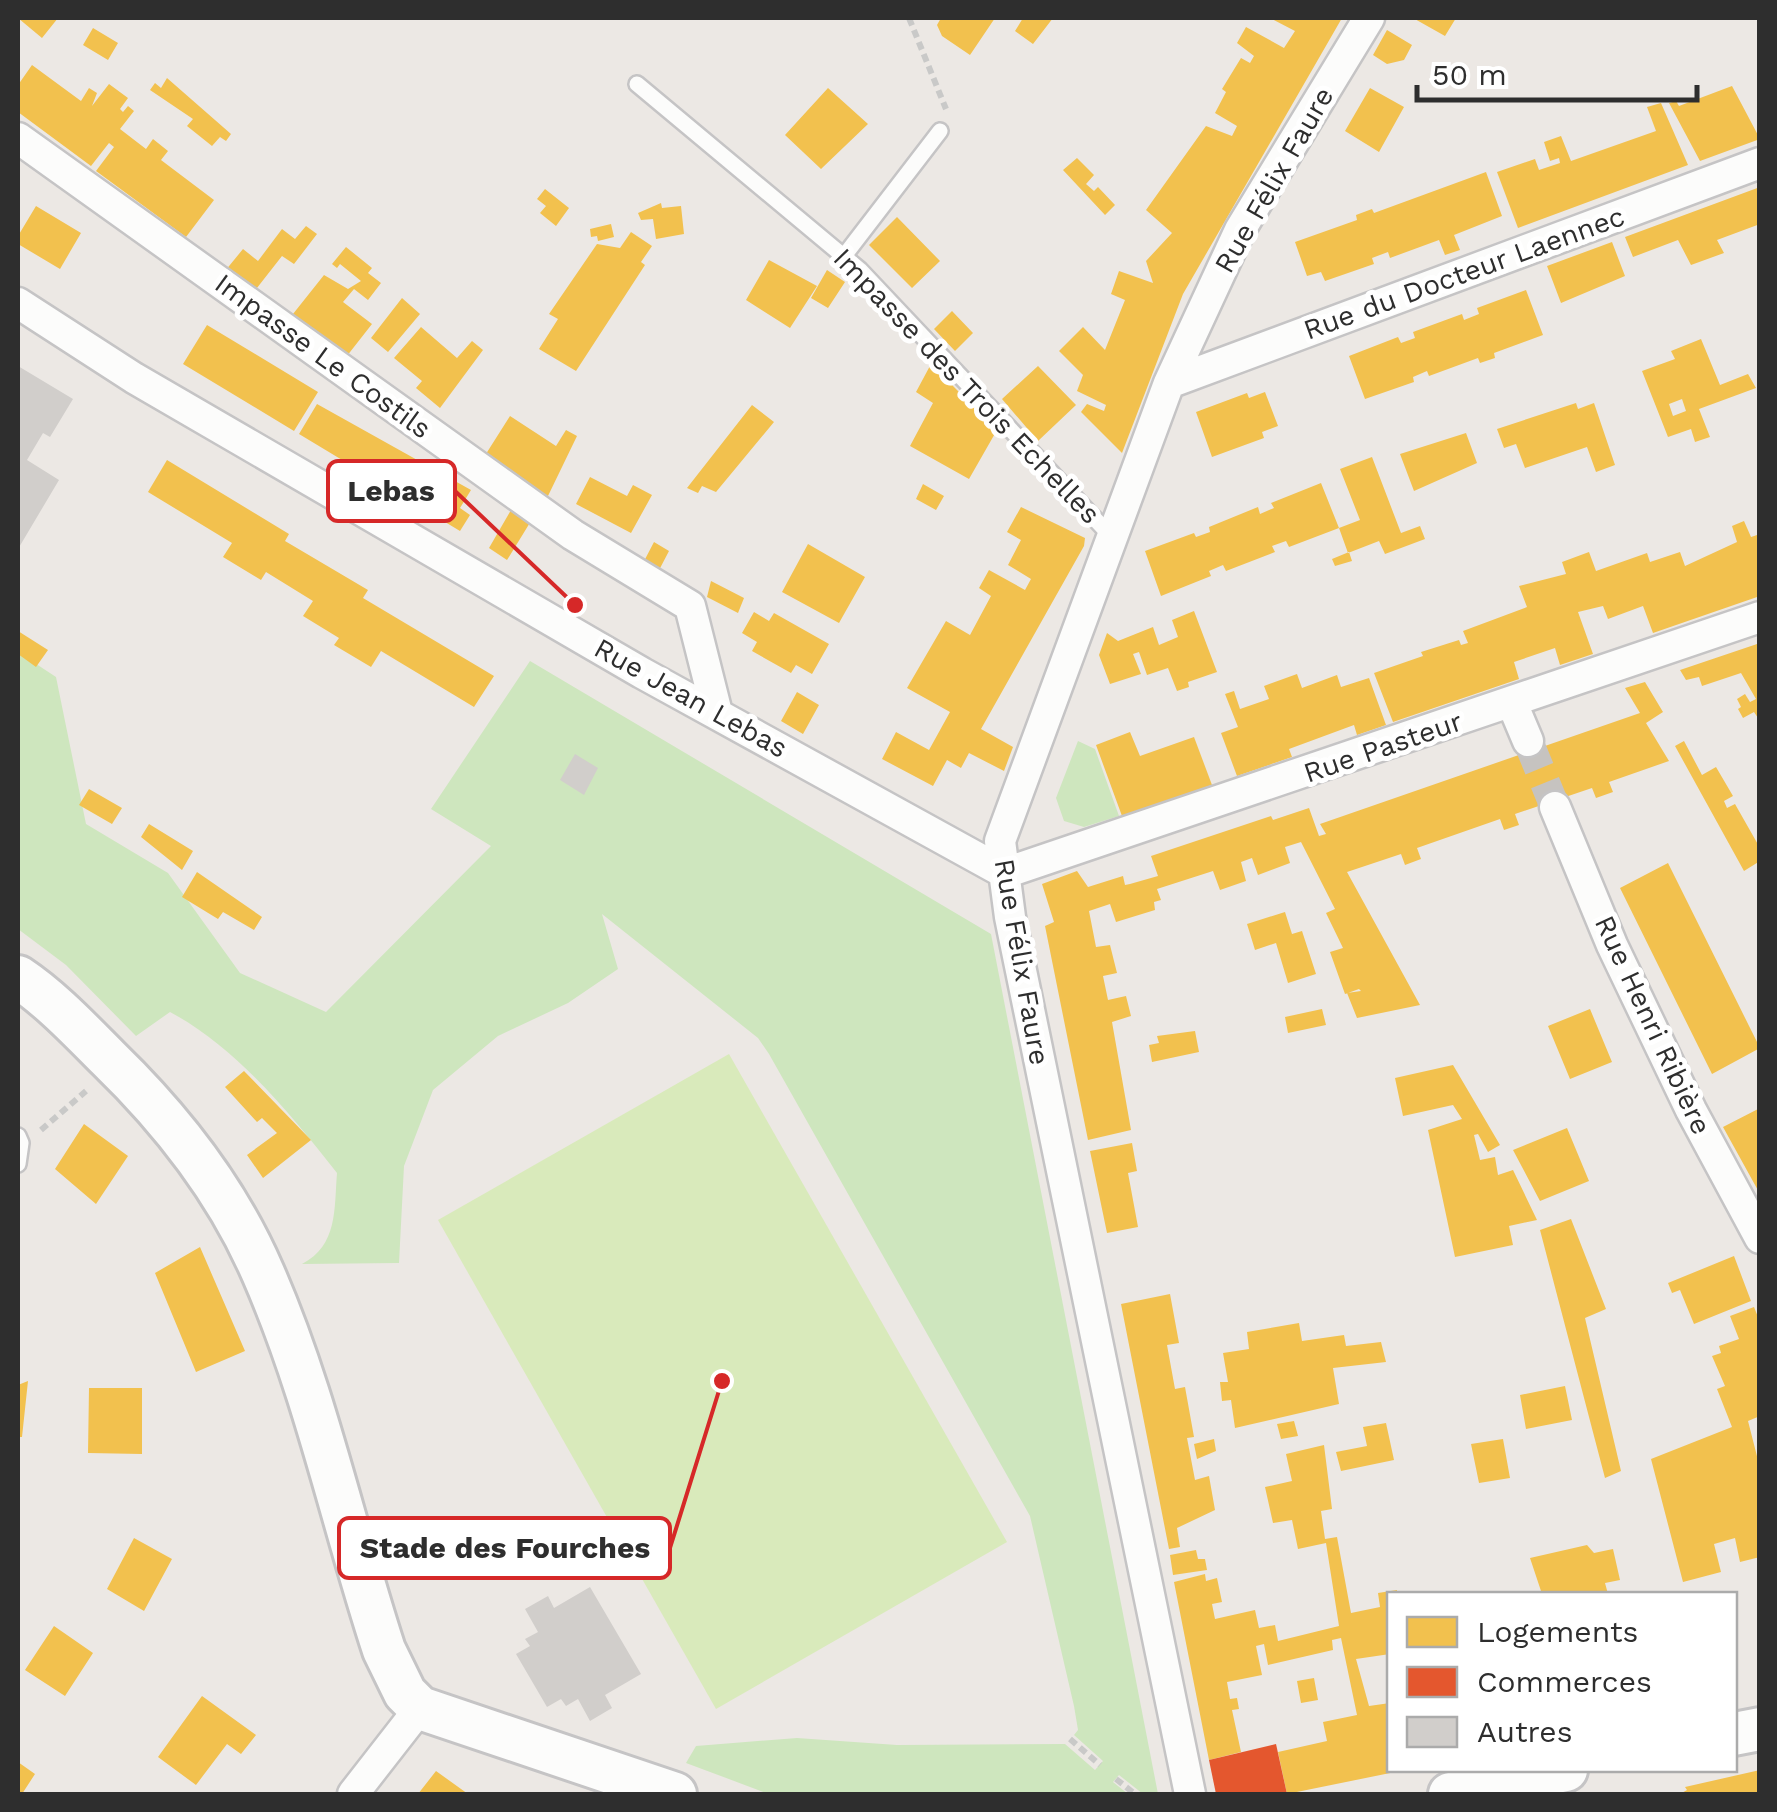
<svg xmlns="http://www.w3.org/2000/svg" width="1777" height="1812" font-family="'Work Sans',sans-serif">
<rect width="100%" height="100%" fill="#ece8e4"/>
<path fill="#cee6be" d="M18,652l38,25 30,147 82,49 72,100 86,39 165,-166 -60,-37 99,-148 461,273 167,860h-15l-24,-19 -6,7 15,12h-359l-83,-31 10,-17 101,-8 100,7 168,-1 30,26 8,-9 -29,-26 4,-5 -4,-24 -44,-190 -261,-462 -11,-16 -156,-124 16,55 -50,34 -70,33 -65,54 -29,76 -5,97 -97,1c36,-19 32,-54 35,-91 -46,-59 -101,-126 -167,-161l-34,24 -70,-71 -48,-36z
M1078,741l17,8 24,67 -35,11 -20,-6 -8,-23z"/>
<path fill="#d9eabb" d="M729,1054l278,488 -291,167 -278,-489z"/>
<path fill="#f2c14e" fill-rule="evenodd" d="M18,18h40l-16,20z
M941,18h54l-25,37 -28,-19 -5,-11z
M1023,18h30l-20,26 -18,-13z
M1270,18h72l-159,276 -61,159 -41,-41 6,-8 17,7 2,-6 -29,-14 6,-16 -24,-24 24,-24 22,23 20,-50 -14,-6 8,-23 34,12 -7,-22 26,-28 -26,-23 60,-84 26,10 5,-10 -22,-13 11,-21 -4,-3 19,-31 9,5 4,-7 -17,-13 9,-16 38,21 11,-17z
M1413,18h43l-11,18z
M93,28l25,15 -10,17 -25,-15z
M1387,30l25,15 -8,15 -17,4 -14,-9z
M32,65l49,36 8,-13 8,5 -5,13 17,-22 19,14 -8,11 3,3 5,-6 6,5 -14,18 26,20 7,-10 15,12 -7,9 53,40 -28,37 -90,-66 18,-24 -5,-4 -18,23 -73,-54v-27z
M167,78l64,56 -5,7 -6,-4 -8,9 -25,-20 6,-7 -43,-29 5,-7 6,5z
M1732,86l28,53 -60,22 -31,-58 7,-2 3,5z
M828,88l40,36 -47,45 -36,-34z
M1370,88l34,19 -25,45 -34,-21z
M1661,103l27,62 -170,63 -21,-56 38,-13 4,11 21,-7 -1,-5 -9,3 -6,-19 17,-6 10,25 85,-30 -9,-24z
M1077,158l17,17 -8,9 8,7 4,-4 17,18 -10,10 -42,-45z
M1486,172l16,44 -48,19 6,15 -15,5 -6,-15 -49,18 -2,-6 -16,6 2,6 -49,17 -4,-9 -14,4 -12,-34 62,-22 -1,-5 16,-6 2,4z
M1760,187v37l-43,16 7,13 -33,12 -13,-25 -45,17 -8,-20z
M545,189l24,19 -13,18 -16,-13 6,-7 -9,-7z
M661,203l1,5 19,-2 3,28 -28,5 -3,-20 -12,1 -3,-7z
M36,206l45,27 -21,36 -42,-25v-8z
M897,217l43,44 -28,27 -43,-43z
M611,224l3,13 -16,4 -1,-5 -6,1 -1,-8z
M306,226l11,8 -23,30 -12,-8 -29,37 -28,-22 18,-22 15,12 24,-32 13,10z
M631,232l21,14 -11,16 4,3 -69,106 -37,-22 19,-30 -9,-5 48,-70 23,4z
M1612,242l13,34 -64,27 -14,-37z
M346,247l26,21 -4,5 13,10 -13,17 -14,-11 -11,13 29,22 -29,37 -54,-42 35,-44 24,14 13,-8 -21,-17 -3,4 -5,-4z
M769,260l48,26 -27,42 -44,-28z
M827,270l18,12 -17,26 -17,-10z
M1526,290l17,45 -49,18 1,5 -15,5 -2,-5 -49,18 -2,-5 -14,6 1,5 -49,17 -16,-43 49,-19 3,6 14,-5 -2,-6 49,-18 2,6 15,-6 -2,-6z
M402,298l18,16 -32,38 -17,-14z
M952,311l21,22 -18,18 -21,-22z
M207,325l111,67 -24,39 -111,-67z
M421,327l36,31 15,-17 11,9 -43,58 -24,-20 6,-7 -28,-23z
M1701,339l19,46 28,-11 8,14 -57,21 11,28 -15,5 -4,-13 -23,8 -26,-66 33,-12 -4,-8zM1682,399l4,12 -13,5 -4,-12z
M931,364l66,66 -28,49 -59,-33 23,-43 -17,-11z
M1038,366l38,39 -38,36 -36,-42z
M1265,392l13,34 -16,6 2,6 -52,19 -16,-45 51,-19 2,5z
M1576,403l2,6 16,-6 21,62 -19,7 -9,-25 -62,21 -9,-24 -12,4 -7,-19z
M317,404l154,86 -11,18 10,7 -10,16 -161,-97z
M752,405l22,17 -58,70 -14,-6 -4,7 -11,-5z
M510,416l46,30 10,-16 11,6 -30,62 -63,-41z
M1466,433l11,30 -63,28 -14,-37z
M1372,457l29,76 19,-7 5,13 -40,15 -6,-13 -31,12 -9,-25 21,-8 -20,-51z
M167,460l122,74 -4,7 83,49 -5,8 131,78 -20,31 -93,-56 -10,16 -37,-22 5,-7 -36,-22 10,-15 -47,-29 -5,8 -38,-23 9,-14 -84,-51z
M590,477l37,19 6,-11 19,10 -21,38 -55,-29z
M1321,483l18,45 -50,19 -3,-6 -14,5 3,6 -49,19 -3,-6 -14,6 2,5 -50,20 -16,-45 49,-18 2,4 14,-5 -1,-5 49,-20 2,7 14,-6 -3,-5z
M923,484l21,12 -8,14 -20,-11z
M1021,507l64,31 -1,8 -103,183 32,18 -9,24 -35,-18 -8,15 -14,-8 -14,26 -51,-27 14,-27 33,18 21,-38 -43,-24 39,-67 24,14 21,-39 -12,-8 10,-18 36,20 6,-11 -23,-14 13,-25 -14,-8z
M511,510l20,11 -24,39 -18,-12z
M1744,521l7,16 9,-3v62l-107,37 -10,-27 -35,13 -5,-13 -25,6 15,42 -33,11 -5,-17 -41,14 5,17 -126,43 -19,-49 49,-17 -2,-4 38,-12 2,5 7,-2 -5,-12 64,-24 -8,-21 47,-12 -4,-12 27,-10 7,19 51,-18 3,9 30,-10 5,14 52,-24 -5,-16z
M654,542l15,9 -12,23 -15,-9z
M808,544l57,33 -26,46 -57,-31z
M1349,552l3,9 -17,5 -3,-7z
M711,581l33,17 -6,15 -31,-16z
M1194,611l23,61 -29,10 1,5 -12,4 -9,-23 -21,7 -8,-23 -6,2 8,20 -31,10 -11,-29 8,-22 11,8 35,-14 6,18 19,-8 -6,-17z
M754,612l15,9 5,-8 55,31 -17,30 -16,-9 -5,8 -39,-22 5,-9 -15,-9z
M18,631l30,19 -12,17 -18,-13z
M1760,643v78l-6,-9 -11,6 -5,-9 3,-2 -4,-8 8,-5 5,8 6,-3 -15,-26 -39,13 -3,-9 -13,3 -6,-10z
M1297,674l5,14 35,-13 4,12 28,-9 17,47 -29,10 -3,-10 -65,24 3,8 -55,19 -16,-43 17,-6 -13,-33 9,-3 6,18 29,-10 -5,-13z
M1645,682l18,30 -17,11 23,38 -60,21 4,10 -17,6 -4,-10 -77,26 4,11 -15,5 -4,-11 -83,29 4,11 -16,6 -4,-11 -54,18 73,133 -63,13 -10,-25 14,-2 -2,-2 -14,5 -15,-42 13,-4 -17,-35 9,-4 -34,-67 -16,5 5,16 -32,12 -6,-17 -11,4 5,19 -26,9 -7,-19 -56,18 4,11 -7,2 1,8 -39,12 -6,-18 -21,7 7,36 14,-2 7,28 -14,3 5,24 18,-4 5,20 -19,6 19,108 -43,10 -43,-214 9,-4 -12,-38 35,-13 11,16 35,-11 2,9 5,-1 28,-8 -7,-20 120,-40 2,4 36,-12 10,28 7,-2 -6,-10 320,-111 -15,-25z
M797,692l22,13 -16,29 -22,-13z
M1130,732l10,24 54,-19 18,48 -90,31 -26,-71z
M1684,741l18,34 14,-8 17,29 -9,5 3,7 8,-4 25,44v13l-16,10 -69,-125z
M89,789l33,19 -10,16 -33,-19z
M149,824l44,27 -11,19 -41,-33z
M1668,863l92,185 -48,26 -92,-186z
M197,872l65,45 -8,13 -31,-18 -5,7 -36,-22z
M1285,912l7,22 10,-3 14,43 -28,9 -12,-40 -21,7 -8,-26z
M1322,1009l4,16 -38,8 -3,-16z
M1590,1009l22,53 -42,17 -22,-53z
M1195,1031l4,21 -47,10 -3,-17 10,-2 -2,-7z
M1453,1065l47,80 -12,7 -10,-18 -4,1 6,25 15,-3 3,18 15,-5 24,50 -28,6 4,19 -58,12 -27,-127 34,-11 -9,-14 -50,11 -8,-38z
M244,1071l67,69 -48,38 -16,-23 30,-22 -15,-15 -5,4 -32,-35z
M1760,1108v86l-37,-67z
M84,1124l44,32 -32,48 -41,-35z
M1567,1128l22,53 -49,20 -27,-51z
M1132,1143l5,28 -9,2 10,54 -31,6 -17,-82z
M1571,1219l35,90 -21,9 36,153 -16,7 -65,-248z
M200,1247l45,104 -49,21 -41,-99z
M1734,1256l17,45 -57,23 -14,-34 -8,3 -4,-10z
M1170,1294l9,49 -12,2 8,44 10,-2 9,50 -7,1 8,42 14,-4 6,34 -38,18 3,19 -11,2 -48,-245z
M1754,1307l6,15v94l-12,5 12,47v89l-20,5 -5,-24 -21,6 7,28 -38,10 -32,-123 81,-32 -15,-38 8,-3 -13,-30 9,-3 -2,-7 20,-7 -9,-23z
M1299,1323l3,18 42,-6 2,11 35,-4 5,20 -53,6 6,36 -104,24 -4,-28 -9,1 -2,-19h8l-5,-29 26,-4 -2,-17z
M28,1381l-6,56h-4v-52z
M1565,1386l7,34 -46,9 -6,-34z
M89,1388h53v66l-54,-1z
M1294,1421l4,15 -17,3 -4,-15z
M1386,1423l8,37 -53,11 -5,-19 31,-6 -4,-19z
M1214,1439l2,12 -19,8 -3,-15z
M1503,1439l7,39 -31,5 -8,-39z
M1324,1445l8,64 -11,2 4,28 12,-2 14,76 29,-6 -2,-14 19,-3v4h-7v60l-34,5 13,47 21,-3v67l10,1 -113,23 -9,-42 49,-11 -4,-19 34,-7 -16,-77 -9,2 1,10 -65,15 -4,-21 -8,2 6,29 -35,7 3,17 7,-1 2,11 -7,1 9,42 -32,8 -35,-178 31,-8 1,7 11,-3 5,24 -10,2 3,15 40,-9 4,18 16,-3 3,16 61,-15 -13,-83 -28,6 -6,-29 -19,3 -8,-36 27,-6 -6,-27z
M134,1538l38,21 -28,52 -37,-22z
M1587,1545l7,8 19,-4 7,31 -15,3 3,11h-66l-12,-36z
M1196,1550l2,9h7l2,11 -34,5 -3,-20z
M54,1626l39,27 -28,43 -40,-26z
M1314,1678l4,22 -17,3 -4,-22z
M202,1696l54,39 -15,19 -14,-10 -31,41 -38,-28z
M18,1762l17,12 -13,20h-4z
M1760,1770v24h-80l7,-4 -2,-3z
M436,1771l32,23h-50z"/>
<path fill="#e4572e" d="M1276,1744l11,50h-71l-7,-34z"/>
<path fill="#d1cecb" d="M18,366l55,33 -23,38 -7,-4 -16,27 32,20 -41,69z
M575,754l23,14 -14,27 -24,-15z
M590,1587l51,87 -36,21 7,13 -22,13 -12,-22 -12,7 -5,-7 -14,8 -31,-53 14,-8 -5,-7 13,-7 -13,-23 23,-13 6,12z"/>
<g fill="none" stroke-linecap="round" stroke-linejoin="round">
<path stroke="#c6c3c0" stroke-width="30" stroke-dasharray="30 15" stroke-linecap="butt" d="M1528,741l27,66"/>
<defs>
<path id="service" d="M637,84l223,186 251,266
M844,256l96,-125
M18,1136l3,7 -3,21"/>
<path id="minor" d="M18,138l555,397 117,71 27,107
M18,303l116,75 508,295 363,200
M1169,383l591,-220
M1512,703l16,38
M1555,807l57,138 79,165 69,128
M1005,873l755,-256
M353,1794l67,-86
M1190,1794l-180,-877 -10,-76 169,-458 71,-153 129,-212"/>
<path id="secondary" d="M18,977c33,22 62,53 90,81 63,61 120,134 155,215 53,121 80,252 121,377l21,43 15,15 255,86
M1734,1734l26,-5
M1450,1794l116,-24"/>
</defs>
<use href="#service" stroke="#c5c4c5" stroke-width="20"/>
<use href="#minor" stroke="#c5c4c5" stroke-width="35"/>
<use href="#secondary" stroke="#c5c4c5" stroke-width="48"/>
<path stroke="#c9c9c8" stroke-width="6" stroke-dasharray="8 5" stroke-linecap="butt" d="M909,18l37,91
M41,1130l45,-39
M1070,1739l30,26
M1116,1779l19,15"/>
<use href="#service" stroke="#fcfcfb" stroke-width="15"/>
<use href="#minor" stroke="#fcfcfb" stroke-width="30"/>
<use href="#secondary" stroke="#fcfcfb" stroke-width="42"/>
</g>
<g text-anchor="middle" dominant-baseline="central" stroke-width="10" stroke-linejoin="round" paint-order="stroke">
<g font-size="28" fill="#2e2e2e" stroke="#fff">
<text transform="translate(1274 180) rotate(-60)">Rue Félix Faure</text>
<text transform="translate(1464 273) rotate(-20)">Rue du Docteur Laennec</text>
<text transform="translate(323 356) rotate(36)">Impasse Le Costils</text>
<text transform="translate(967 386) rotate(46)">Impasse des Trois Echelles</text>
<text transform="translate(691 698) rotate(29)">Rue Jean Lebas</text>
<text transform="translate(1383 747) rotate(-19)">Rue Pasteur</text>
<text transform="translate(1022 962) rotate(80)">Rue Félix Faure</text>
<text transform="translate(1653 1025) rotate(65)">Rue Henri Ribière</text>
</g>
</g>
<path fill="none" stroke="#d62828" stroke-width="4" d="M575 605L455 491M722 1381L670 1548"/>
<g fill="#d62828" stroke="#fff" stroke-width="4">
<circle cx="575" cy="605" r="10"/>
<circle cx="722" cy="1381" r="10"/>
</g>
<g fill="#fff" stroke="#d62828" stroke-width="4">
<rect x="328" y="461" width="127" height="60" rx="10"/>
<rect x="339" y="1518" width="331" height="60" rx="10"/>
</g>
<g font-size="30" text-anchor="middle" font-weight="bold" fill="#2e2e2e">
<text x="391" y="501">Lebas</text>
<text x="505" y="1558">Stade des Fourches</text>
</g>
<rect width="1777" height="1812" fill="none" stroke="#2e2e2e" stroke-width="40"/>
<rect x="1387" y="1592" width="350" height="180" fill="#ffffff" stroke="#ababab" stroke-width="2.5"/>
<rect x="1407" y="1617" width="50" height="30" fill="#f2c14e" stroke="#ababab" stroke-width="2.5"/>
<text x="1477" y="1642" font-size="30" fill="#2e2e2e">Logements</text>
<rect x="1407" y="1667" width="50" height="30" fill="#e4572e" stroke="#ababab" stroke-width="2.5"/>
<text x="1477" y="1692" font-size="30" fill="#2e2e2e">Commerces</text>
<rect x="1407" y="1717" width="50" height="30" fill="#d1cecb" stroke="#ababab" stroke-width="2.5"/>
<text x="1477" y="1742" font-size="30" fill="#2e2e2e">Autres</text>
<path d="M1417 85v15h280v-15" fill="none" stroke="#2e2e2e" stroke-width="5"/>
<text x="1432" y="85" font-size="30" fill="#2e2e2e" stroke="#ffffff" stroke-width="8" paint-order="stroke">50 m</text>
</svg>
